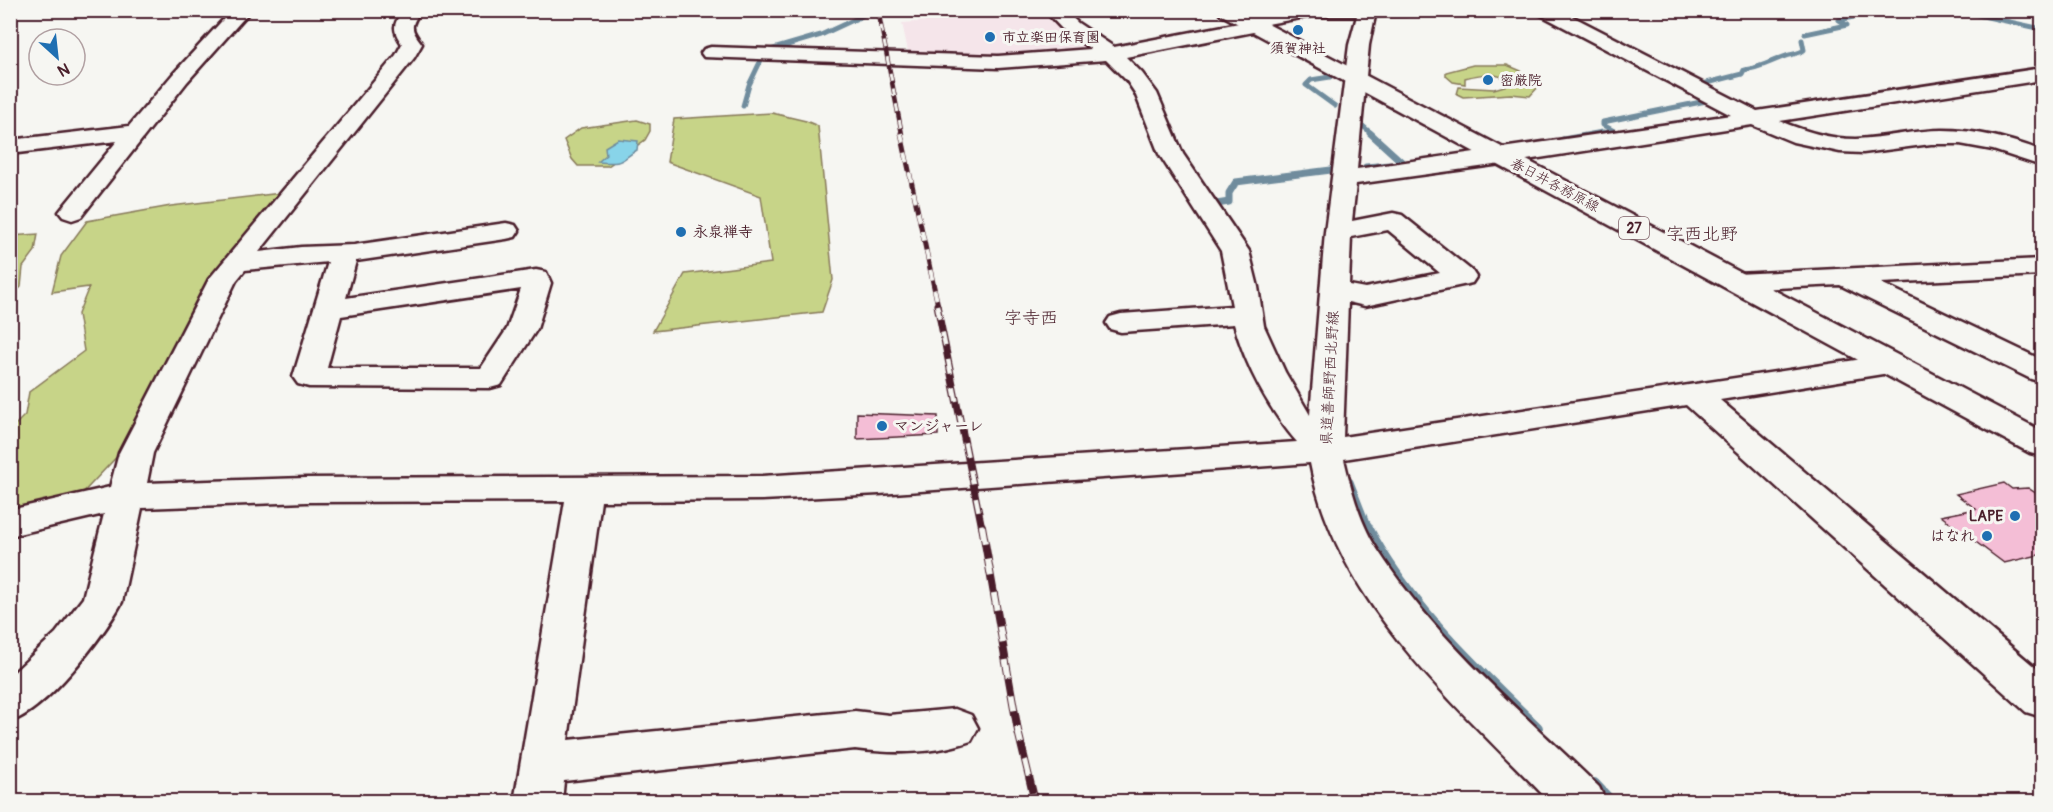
<svg xmlns="http://www.w3.org/2000/svg" width="2053" height="812" font-family="Pangolin,'Klee One',sans-serif">
<rect width="100%" height="100%" fill="#f6f6f2"/>
<filter id="ink" filterUnits="userSpaceOnUse"><feTurbulence type="fractalNoise" baseFrequency=".0167" numOctaves="2"/><feDisplacementMap in="SourceGraphic" scale="12" xChannelSelector="R" yChannelSelector="G"/><feConvolveMatrix kernelMatrix="1 2 1 2 8 2 1 2 1" color-interpolation-filters="sRGB"/></filter>
<g filter="url(#ink)">
<path fill="#f5e5ea" d="M1044,12l49,38 -96,8 -88,-2 -7,-33z"/>
<path fill="#c7d488" stroke="#887a5a" stroke-width="1.5" d="M1473,65h34l14,6 -2,5 4,5 15,6 -8,9 -19,-2 -48,3 -6,-3 2,-7 35,2 14,-4 -1,-6c-16,-7 -26,-5 -42,-1v6l-12,-2 -7,-6v-4z
M772,113l34,8 12,5 15,154 -11,32 -169,19 32,-57 86,-11 -10,-67 -94,-34 7,-43z
M637,120l13,4v7l-5,9 -37,26h-30l-6,-7 -8,-19 17,-12z
M282,193l-158,256 -47,50 -66,15 -1,-84 15,-15 4,-23 55,-41 -6,-37 11,-27 -37,5 9,-36 26,-35 84,-15z
M38,234l-3,17 -12,16 -2,20 -10,10v-61z"/>
<path fill="#88d4e9" stroke="#6f8c9d" stroke-width="1.5" d="M618,139l20,2 -1,9c-19,12 -13,14 -39,12l8,-7 -1,-8z"/>
<g fill="none" stroke-linecap="round" stroke-linejoin="round">
<path stroke="#6f8c9d" stroke-width="5" d="M1955,10l87,19
M1805,34l42,-9 -8,-5 48,-10
M770,50l51,-15 43,-20 -1,-5
M1330,77l-19,3 -5,5 29,21
M1699,85l43,-11 2,-4c17,-2 27,-9 42,-14 6,-2 12,-2 18,-6l-2,-10
M743,106l6,-21 13,-27
M1363,126l9,8
M1595,134l19,-3 -11,-6v-3l108,-22 -5,-3"/>
<path stroke="#6f8c9d" stroke-width="7" d="M1370,133l33,30
M1563,140l40,-7
M1366,167l24,-2
M1213,209l-3,-4 19,-3v-9l7,-11 95,-12"/>
<path stroke="#6f8c9d" stroke-width="9" d="M1349,482l18,46"/>
<path stroke="#6f8c9d" stroke-width="12" d="M1366,526c42,80 107,140 171,202
M1594,784l17,18"/>
</g>
<path fill="#f4bed6" stroke="#4a1f2b" stroke-width="1.5" d="M857,413l81,3v19l-81,4z
M2004,483l8,6 16,-1 15,10v56l-39,9 -63,-47 35,-7 -20,-15z"/>
<g fill="none" stroke-linecap="round" stroke-linejoin="round">
<defs>
<path id="minor" d="M232,10h19l-64,72 -106,135 -9,3 -9,-3 -4,-5 4,-5 54,-66 -107,13v-14l119,-14 44,-52z
M403,10h18c-11,17 -11,18 1,34l-8,14 -155,194 42,-5 53,-2 152,-22 9,2 4,6 -4,6 -9,2 -150,22 -10,37 190,-28 10,2 5,11 -14,46 -36,56 -11,3 -181,-1 -11,-3 -5,-7 35,-115 -83,8 -9,11 -83,172 -6,30 159,-5 456,-2 535,-34c-28,-32 -52,-77 -63,-118l-113,8 -11,-3 -4,-6 4,-6 11,-3 111,-8 -11,-55 -62,-97 -24,-61 -8,-12 -21,-21 -108,8 -294,-11 -3,-4 3,-4 7,-2 287,9 93,-7 -27,-18 -20,-21h20l14,13 36,24 125,-24 1,-5 43,-8h132l-9,5 -31,1 -6,29 -12,124 374,-54 -192,-101 -3,-4h24l197,101 285,-43v12l-262,41c24,10 49,18 76,18 29,-1 58,-9 87,-9 34,0 68,9 99,21v15l-49,-16 -33,-6h-29l-68,9 -23,-1 -47,-10 -41,-17 -251,39 -145,20 -4,37 41,-8 9,2 70,56 4,6 -4,6 -107,23 -17,-4 -5,135 546,-82 11,2 5,7 -5,7 -11,2 -169,27 322,273v44l-16,-5 -340,-307 -342,54c7,30 16,64 33,90 59,92 145,163 222,238l7,15h-56c-95,-99 -213,-198 -240,-339l-431,31 -117,6 -161,1 -33,239 287,-29 34,4 66,-6 16,6 7,13 -7,13c-36,13 -78,13 -116,8l-291,32 -2,21h-48l51,-301 -259,1 -164,6 -20,94c-19,35 -75,108 -112,120v-46l46,-43 27,-35 21,-84 -94,22v-26l100,-23 9,-34 90,-174 187,-224 6,-11c-10,-15 -9,-19 1,-34zM1312,16h45l-8,29 -24,187 -15,183 -25,-43 -21,-46 -6,-39 -9,-36 -66,-97 -26,-61 -15,-20 -16,-16 127,-25 7,-2 2,-5zM1388,230l52,43 -75,15 -16,-3 2,-48zM521,289l-14,40 -26,39h-154l14,-52z
M2042,259v16l-161,8 161,77v22l-11,-3 -191,-94 -103,5 -10,-2 -4,-6 4,-6 10,-2z"/>
<path id="major" d="M1217,10h24l801,421v25l-12,-3 -810,-439z"/>
</defs>
<use href="#minor" stroke="#4a1f2b" stroke-width="5"/>
<use href="#major" stroke="#4a1f2b" stroke-width="5"/>
<use href="#minor" fill="#f6f6f2" fill-rule="evenodd"/>
<use href="#major" fill="#f6f6f2" fill-rule="evenodd"/>
<defs>
<path id="rail-far3" d="M878,10l24,124"/>
<path id="rail-far2" d="M901,133l37,173"/>
<path id="rail-far1" d="M937,305l45,223"/>
<path id="rail" d="M982,526l36,205 17,71"/>
</defs>
<use href="#rail-far3" stroke="#4a1f2b" stroke-width="4.5"/>
<use href="#rail-far2" stroke="#4a1f2b" stroke-width="5"/>
<use href="#rail-far1" stroke="#4a1f2b" stroke-width="7"/>
<use href="#rail" stroke="#4a1f2b" stroke-width="8"/>
<use href="#rail-far3" stroke="#f6f6f2" stroke-width="3" stroke-dasharray="8" stroke-linecap="butt"/>
<use href="#rail-far2" stroke="#f6f6f2" stroke-width="4" stroke-dasharray="10" stroke-linecap="butt"/>
<use href="#rail-far1" stroke="#f6f6f2" stroke-width="4.5" stroke-dasharray="14" stroke-linecap="butt"/>
<use href="#rail" stroke="#f6f6f2" stroke-width="6" stroke-dasharray="17" stroke-linecap="butt"/>
</g>
</g>
<g fill="#1f6fb2" stroke="#f6f6f2" stroke-width="2">
<circle cx="1298" cy="30" r="6"/>
<circle cx="990" cy="37" r="6"/>
<circle cx="1488" cy="80" r="6"/>
<circle cx="681" cy="232" r="6"/>
<circle cx="882" cy="426" r="6"/>
<circle cx="2015" cy="516" r="6"/>
<circle cx="1987" cy="536" r="6"/>
</g>
<g text-anchor="middle" dominant-baseline="central" stroke-width="6" stroke-linejoin="round" paint-order="stroke">
<g font-size="14" font-weight="bold" fill="#4a1f2b" stroke="#f6f6f2" text-anchor="start">
<text x="1002" y="37">市立楽田保育園</text>
<text x="1298" y="48" text-anchor="middle">須賀神社</text>
<text x="1500" y="80">密厳院</text>
</g>
<g font-size="14" fill="#4a1f2b" stroke="#f6f6f2">
<text transform="translate(1555 185) rotate(28)">春日井各務原線</text>
</g>
<rect fill="#f6f6f2" stroke="#7e6067" stroke-width="1.5" x="1619" y="217" width="30" height="22" rx="4.5"/>
<g font-size="14" font-weight="bold" fill="#4a1f2b">
<text x="1634" y="228">27</text>
</g>
<g font-size="15" font-weight="bold" fill="#4a1f2b" stroke="#f6f6f2" text-anchor="start">
<text x="693" y="232">永泉禅寺</text>
<text x="894" y="426">マンジャーレ</text>
<text x="2003" y="516" text-anchor="end">LAPE</text>
<text x="1975" y="536" text-anchor="end">はなれ</text>
</g>
<g font-size="15" fill="#4a1f2b" stroke="#f6f6f2">
<text transform="translate(1330 378) rotate(-87)">県道善師野西北野線</text>
</g>
<g font-size="18" fill="#4a1f2b" stroke="#f6f6f2">
<text x="1702" y="234">字西北野</text>
<text x="1031" y="318">字寺西</text>
</g>
</g>
<rect width="2053" height="812" fill="none" stroke="#f6f6f2" stroke-width="36"/>
<rect x="18" y="18" width="2017" height="776" fill="none" stroke="#4a1f2b" stroke-width="2" filter="url(#ink)"/>
<g transform="translate(57 57) rotate(153)"><circle r="28" fill="#f6f6f2" stroke="#b1a0a2" stroke-width="1.5"/>
<path d="M0-4.5L10 22L0 15L-10 22Z" fill="#1f6fb2"/>
<text y="-9" font-size="16" font-weight="bold" text-anchor="middle" fill="#4a1f2b">N</text>
</g>
</svg>
